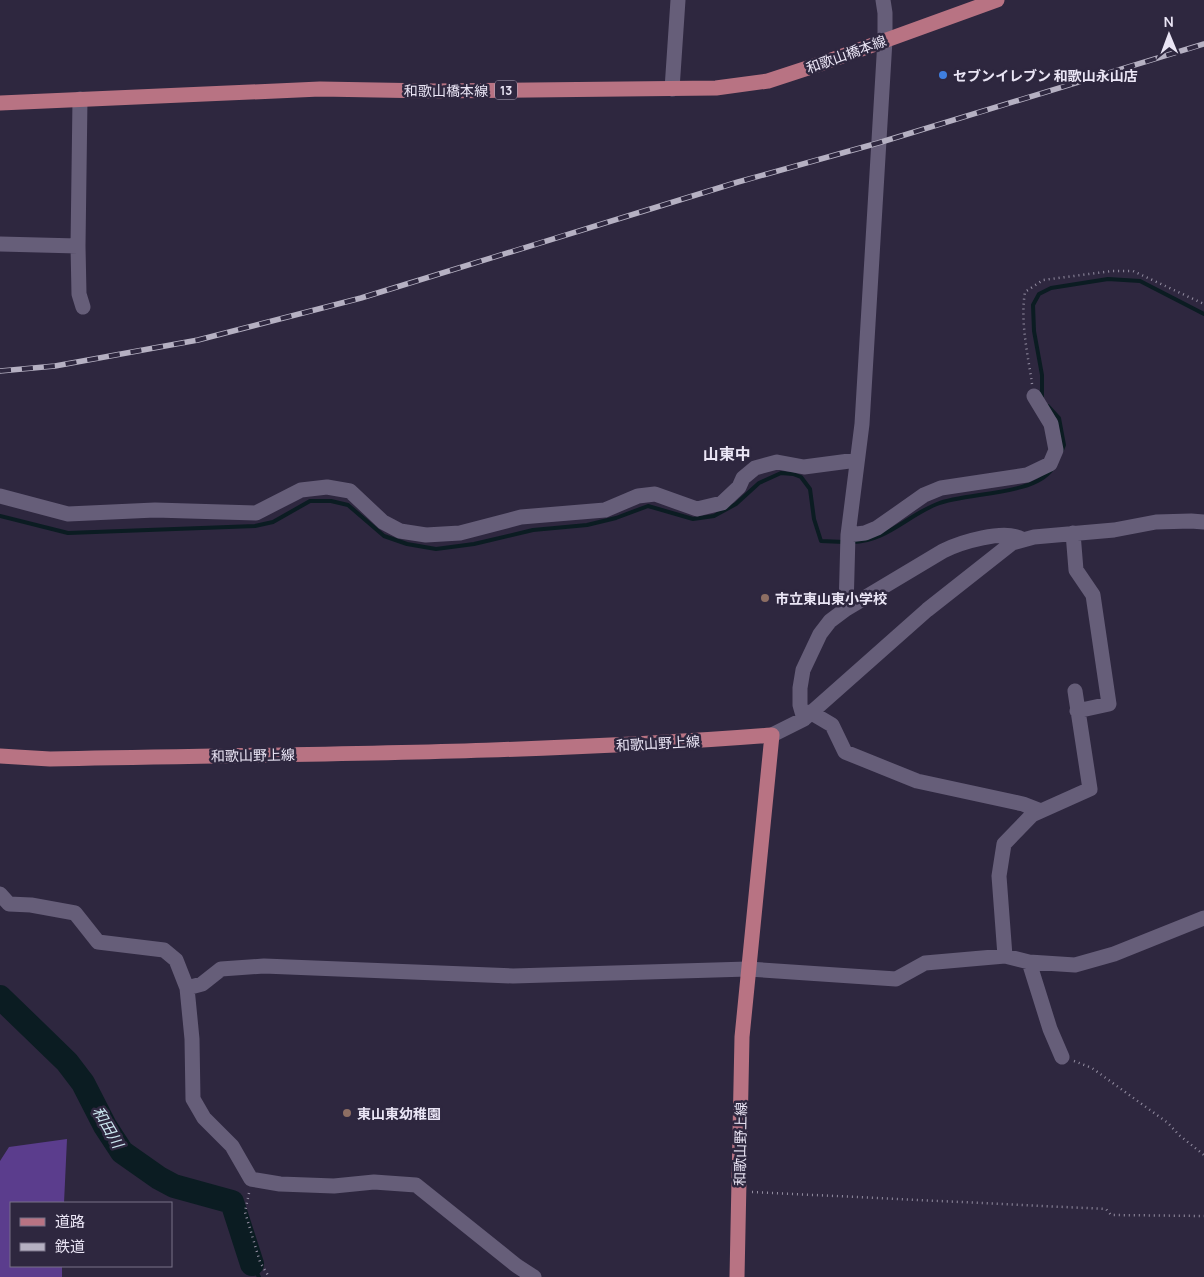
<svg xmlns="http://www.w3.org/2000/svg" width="1204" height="1277" font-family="Manrope,'Noto Sans JP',sans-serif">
<rect width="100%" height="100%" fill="#2e273f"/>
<path fill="#5b3d8d" d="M67,1139l-3,64h-53v63h51v11h-62v-116l9,-14z"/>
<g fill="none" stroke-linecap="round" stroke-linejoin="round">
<path stroke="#0b1c22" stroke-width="4" d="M1042,399v-24l-8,-44 -1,-26 6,-11 12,-6 57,-9 32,2 64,33
M1048,406l11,12 5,27 -2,5
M0,516l68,17 187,-7 18,-4 37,-21h21l17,4 36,31 23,8 29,5 38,-5 59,-14 54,-5 29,-7 32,-12 45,13 21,-3 22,-12 23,-21 22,-10 12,1 8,3 9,12 4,30 7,22 23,1
M851,542c33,1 57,-27 86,-38 30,-12 96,-8 115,-35
M252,1264l7,13"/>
<path stroke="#0b1c22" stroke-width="24" d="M0,997l67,65 16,21 22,43 17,26 37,26 15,8 58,16 20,62"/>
<path stroke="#948ea2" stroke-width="2.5" stroke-dasharray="1 4" stroke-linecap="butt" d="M1032,384c-4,-29 -12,-62 -7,-92l18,-12 69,-9h21l71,33
M1074,1061l18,7 76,55 11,12 25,20
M752,1192l354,17 5,6 93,1
M249,1193l-4,19 15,50 9,15"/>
<path stroke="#665e79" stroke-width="15" d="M672,89l6,-89
M80,99l-2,147 1,48 4,13
M0,244l78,2
M0,496l68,18 87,-4 101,3 45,-23 26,-3 23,4 33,31 17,9 26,4 34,-2 61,-16 84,-7 33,-14 17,-2 42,15 25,-6 17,-16 4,-9 12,-10 22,-6 27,5 53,-7
M1073,533l3,37 17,25 16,109 -32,7
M848,535l17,-2 12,-5 47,-33 17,-7 86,-13 23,-11 6,-14 -5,-26 -17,-28
M846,609l2,-74 14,-111 23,-384v-27l-2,-13
M810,712l22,13 13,27 72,29 106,23 18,7
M804,719l-4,-14v-17l3,-18 17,-36 10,-13 16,-12 97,-58c18,-9 61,-22 79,-12
M772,735l32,-16 123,-109 85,-67 22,-6 80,-7 42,-8 35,-1 13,1
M0,894l9,10 22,1 44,8 23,29 66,8 12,10 11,28 5,51 1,60 11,19 28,28 19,33 29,5 54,2 40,-4 42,3 101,81 17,11
M1005,956l-6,-80 5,-32 28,-29 58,-26 -15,-98
M1029,962l21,67 12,28
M187,988l15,-4 19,-15 43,-3 249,10 235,-7 148,10 29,-16 80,-7 24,6 46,3 39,-11 90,-36"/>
<path stroke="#b87383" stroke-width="15" d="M0,103l320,-14 113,2 283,-3 52,-7 55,-18 174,-63
M0,756l50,3c241,-5 482,-5 722,-24l-30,302 -5,240"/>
<defs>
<path id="rail" d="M0,371l55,-5 143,-26 163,-42 377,-116 140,-39 326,-99"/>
</defs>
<use href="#rail" stroke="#b5b0c2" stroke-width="5.5"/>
<use href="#rail" stroke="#2e273f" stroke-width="4" stroke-dasharray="11" stroke-linecap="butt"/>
</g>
<circle fill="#3f7fe0" stroke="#2e273f" stroke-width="2" cx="943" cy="75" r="5"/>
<g fill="#8d6e63" stroke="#2e273f" stroke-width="2">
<circle cx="765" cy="598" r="5"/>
<circle cx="347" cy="1113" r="5"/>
</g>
<g text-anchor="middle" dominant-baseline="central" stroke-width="5" stroke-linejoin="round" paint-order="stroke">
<rect fill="#2e273f" stroke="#b2acbe" stroke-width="1" x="495" y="80.5" width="22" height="19" rx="4"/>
<g font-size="12" font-weight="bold" fill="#eae5f5">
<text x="506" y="90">13</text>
</g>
<g font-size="14" fill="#eae5f5" stroke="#2e273f">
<text transform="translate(846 54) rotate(-20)">和歌山橋本線</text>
<text x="446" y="90">和歌山橋本線</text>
<text transform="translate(658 743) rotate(-3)">和歌山野上線</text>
<text transform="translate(253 755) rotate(-1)">和歌山野上線</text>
<text transform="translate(740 1144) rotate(-89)">和歌山野上線</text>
</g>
<g font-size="14" font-weight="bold" fill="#eae5f5" stroke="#2e273f" text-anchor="start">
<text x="953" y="75">セブンイレブン 和歌山永山店</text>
<text x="775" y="598">市立東山東小学校</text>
<text x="357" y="1113">東山東幼稚園</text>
</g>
<g font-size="15" font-style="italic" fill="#cde8f2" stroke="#2e273f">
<text transform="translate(108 1127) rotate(60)">和田川</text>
</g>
<g font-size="16" font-weight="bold" fill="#eae5f5" stroke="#2e273f">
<text x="727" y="454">山東中</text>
</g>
</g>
<rect x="10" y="1202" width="162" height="65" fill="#2e273f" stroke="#797388"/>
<rect x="20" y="1218" width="25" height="8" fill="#b87383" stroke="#797388"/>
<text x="55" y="1227" font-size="15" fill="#eae5f5">道路</text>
<rect x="20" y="1243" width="25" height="8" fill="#b5b0c2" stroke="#797388"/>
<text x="55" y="1252" font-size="15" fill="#eae5f5">鉄道</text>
<g transform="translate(1169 35) rotate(359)" stroke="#2e273f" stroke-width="4" paint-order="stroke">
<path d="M0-4L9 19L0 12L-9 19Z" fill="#eae5f5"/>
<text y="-8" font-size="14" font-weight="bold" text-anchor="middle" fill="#eae5f5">N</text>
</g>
</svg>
